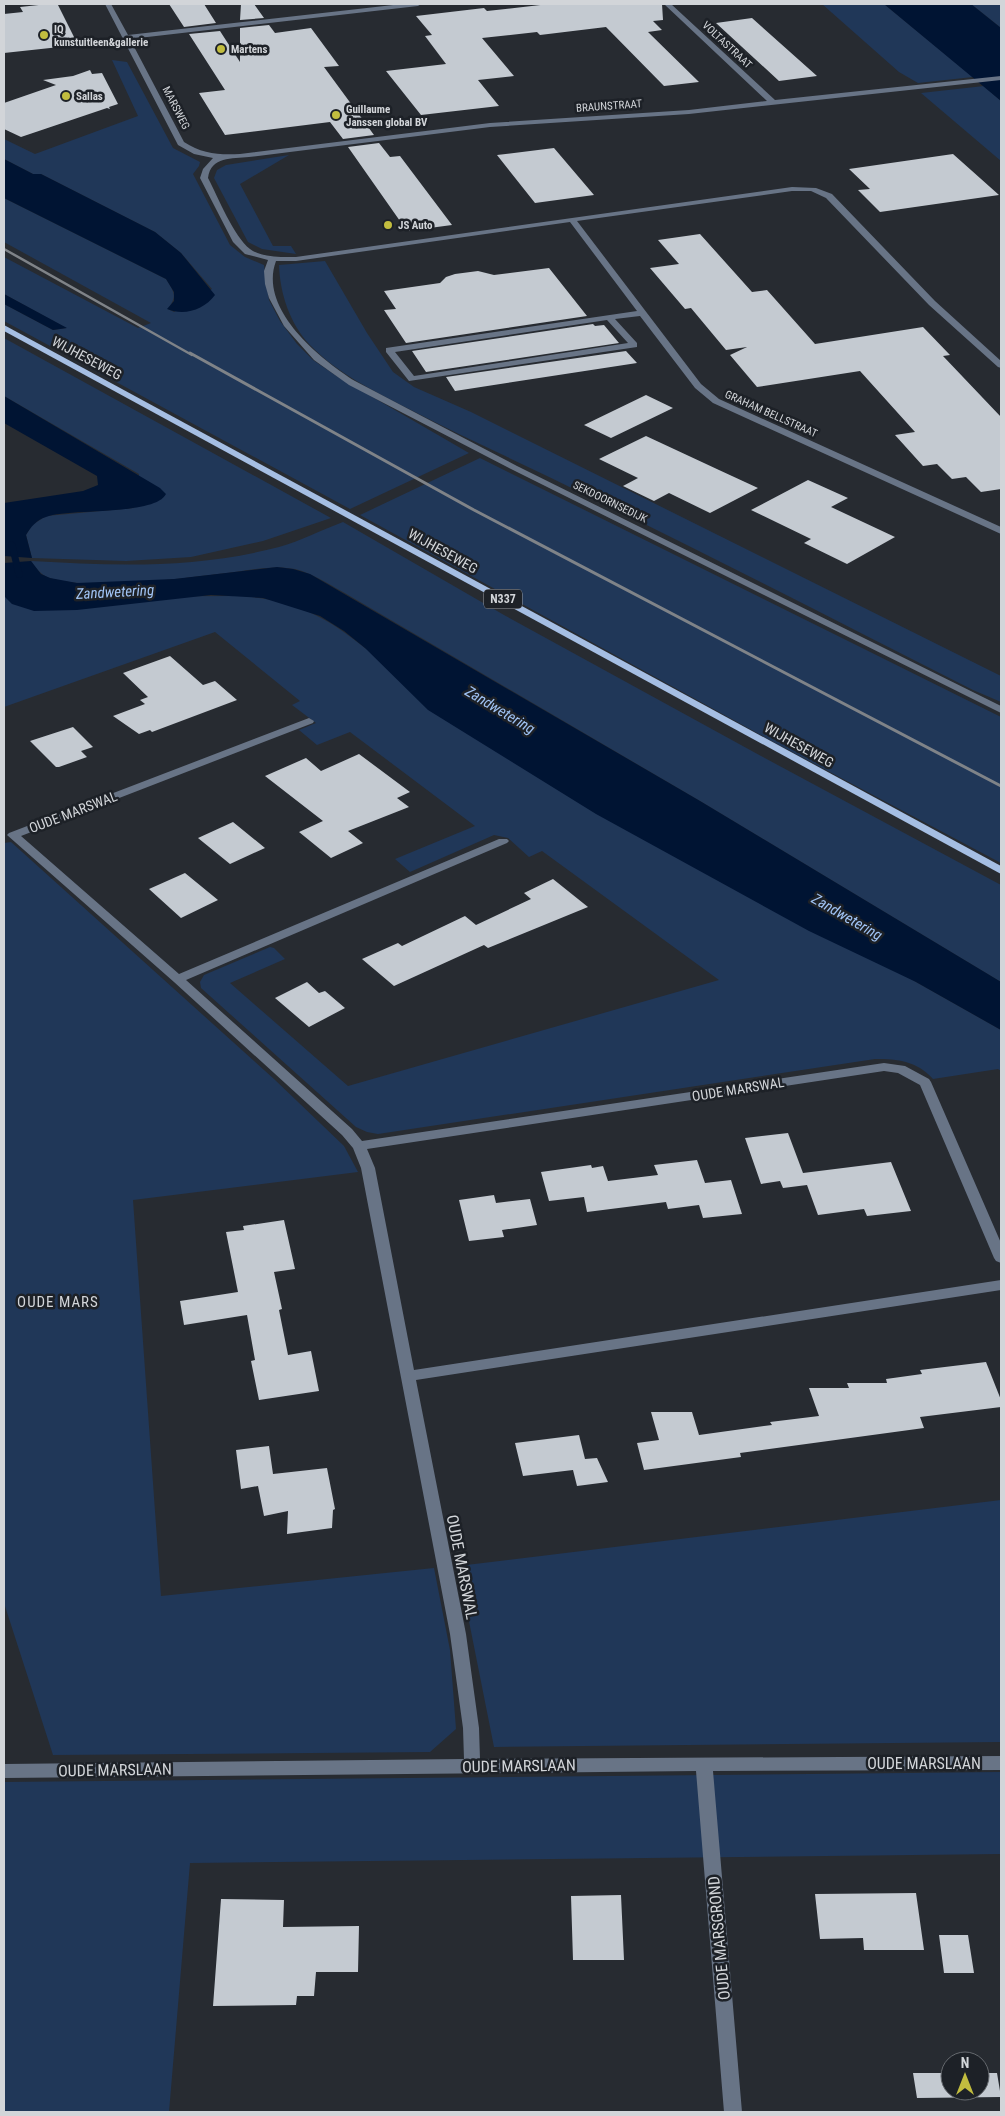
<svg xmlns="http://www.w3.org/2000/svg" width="1005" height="2116" font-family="'Roboto Condensed',sans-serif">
<rect width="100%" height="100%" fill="#272b31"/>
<path fill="#203758" d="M822,4h62l89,73 -55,6 -19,-11z
M971,4h30v24z
M112,60l15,2 46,86 27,14 -1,4 -6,8 37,71 15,12 19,8 5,35 11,21 17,23 16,16 25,17 131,76 -119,56 -346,-188v-17l49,26 13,-2 -62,-34v-37l134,71 13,-5 -147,-81v-44l162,81c9,14 11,17 2,30l6,3 38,-23 -31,-36 -26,-21 -114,-58h-8l-29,-15v-20l31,15 103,-38z
M984,86l17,15v60l-80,-68z
M289,155l-49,29 33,62h18l5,8 -34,-5 -14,-7 -34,-64 3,-8 9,-5z
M325,261l42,72 26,39 21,15 57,25 530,264v26l-28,-12c-127,-64 -254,-130 -383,-193 -60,-30 -121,-57 -181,-88 -35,-18 -71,-35 -99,-64 -20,-21 -30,-51 -31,-80z
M4,338l327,180 -68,23 -72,16 -65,4 -94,-3 -6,-23 6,-10 14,-9 88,-8 5,-34 -135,-78z
M480,458l521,259v146l-222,-118 -419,-230z
M343,522l161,93 257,141 240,129v97l-301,-181 -357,-209c-15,-8 -31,-19 -48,-23 -24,-5 -53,3 -77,5 -33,4 -154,20 -177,-1 -4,-3 -7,-8 -10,-12 86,5 164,8 248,-14 22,-6 42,-17 64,-25z
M4,593l1,4 237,-1c51,4 84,20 123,52l551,334 85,48v41l-3,-2 -65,10c-16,-18 -35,-20 -58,-20l-497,75 -11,-2 -11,-5 -155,-139 -1,-6 4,-7 66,-28 4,1 11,11 -55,24 118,103 371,-106 -177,-129 -13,6 -21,-19 -14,-3 -84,37 -15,-13 80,-33 -125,-94 -33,13 -18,-15 17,-7 -24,-18 8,-4 -85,-69 -211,75z
M11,842l263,237 70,67 14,26 -225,28 28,396 273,-28 16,82 6,79 -26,23 -377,3 -49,-152v-760z
M1001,1500v242l-507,5 -36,-181z
M1001,1772v82l-811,9 -21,249h-165v-330z"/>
<path fill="#001433" d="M884,4h87l30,24v73z
M4,159l29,15h8l114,58 26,21 34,42c-11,15 -31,21 -48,14l7,-8v-9l-8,-13 -162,-81z
M4,294l63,34 -14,2 -49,-26z
M4,396l156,92 6,6c-11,22 -97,14 -120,23 -10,3 -15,10 -20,18l6,23 -28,-2v-53l79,-12 15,-6 -1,-9 -93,-53z
M31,561l10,13 9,4 27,5 97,-4 103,-12 16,2 17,5 390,227 301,181v48l-85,-48 -107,-51 -213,-117 -168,-104 -63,-62 -21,-17 -24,-15 -57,-18 -52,-3 -134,15 -43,1 -22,-7 -7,-7 -1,-34z"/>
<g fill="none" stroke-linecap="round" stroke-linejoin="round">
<path stroke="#001433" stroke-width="7" d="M12,545l7,29"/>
</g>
<path fill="#c4cad1" d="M48,4l10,1 20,40 -74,8v-39l19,-2 -3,-5z
M169,4h35l12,19 -32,4z
M241,4h13l10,14 -24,2z
M549,4h113l1,16 -10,1 9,9 -14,2 51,50 -35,4 -58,-59 -66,8 -3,-3 -55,6 32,38 -36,4 21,26 -78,9 -35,-44 60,-7 -21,-28 7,-1 -16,-19 68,-8 3,3z
M752,18l65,58 -38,5 -63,-58z
M269,25l6,8 36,-5 28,38 -15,1 50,68 -31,4 -13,-17 -105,13 -26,-42 26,-3 -36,-56 31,-3 20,31v-34z
M90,70l2,4 10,-1 16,31 -9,3 1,2 -3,-1 -86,29 -17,-8v-26l52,-18 -13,-5 30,-4z
M379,143l11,14 10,-1 52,69 -45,6 -59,-84z
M554,148l40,47 -59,8 -38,-48z
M953,154l46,41 -119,17 -22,-22 12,-1 -21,-20z
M700,234l52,58 15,-2 48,54 108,-17 27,28 -7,1 58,61v72l-20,3 -15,-15 -14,2 -15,-15 -14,2 -28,-31 20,-3 -55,-61 -103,16 -27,-32 17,-8 -21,3 -35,-42 -6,1 -35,-41 29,-4 -21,-24z
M549,268l38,48 -181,27 -22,-33 12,-1 -12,-18 56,-8 6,-6 9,-3 23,-3 16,4z
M593,324l2,2 9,-1 15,18 -193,29 -14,-21z
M626,351l11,12 -182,28 -9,-14z
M646,395l27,13 -62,30 -27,-13z
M646,436l73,34 39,18 -48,25 -41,-20 -15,8 -31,-15 15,-8 -39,-19z
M808,480l40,18 -17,9 64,30 -48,27 -43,-21 7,-4 -60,-29z
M170,656l33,29 12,-4 22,19 -85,32 -2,-2 -11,4 -26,-18 32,-12 -5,-4 8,-3 -25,-24z
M73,727l20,20 -12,4 6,6 -28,10h-3l-26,-26z
M359,754l51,38 -13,6 12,9 -61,24 15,12 -32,15 -32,-26 24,-11 -58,-45 41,-18 15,13z
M233,822l32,26 -35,16 -32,-26z
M185,873l33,27 -37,18 -32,-29z
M553,879l35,28 -100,41 -4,-3 -90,41 -32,-27 36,-16 4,3 63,-30 11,9 55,-26 -7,-6z
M307,982l12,11 6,-2 20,17 -36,19 -34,-29z
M788,1133l15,40 88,-11 20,49 -44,5 -3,-7 -46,6 -11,-30 -24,3 -3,-7 -19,3 -16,-46z
M697,1160l8,23 26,-3 11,34 -39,4 -4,-13 -31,4 -2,-7 -79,10 -3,-15 -35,4 -8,-29 50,-7 1,3 11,-2 5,15 50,-6 -4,-10z
M494,1195l2,8 34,-4 7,26 -35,5 2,7 -35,4 -10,-41z
M284,1220l11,49 -21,3 8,37 -3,1 9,45 23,-4 8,40 -60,9 -8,-39 4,-1 -8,-45 -63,10 -4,-24 58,-9 -12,-60 18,-2 -1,-4z
M986,1362l15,38v7l-81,10 4,11 -184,25 1,4 -97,13 -7,-27 22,-3 -8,-28h41l7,23 73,-10 -2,-3 49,-6 -10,-28h40l-2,-5h40l-1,-4 36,-5 -2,-4z
M579,1435l6,24 12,-1 11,24 -31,4 -4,-16 -50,6 -8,-33z
M269,1446l4,28 54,-6 8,41 -2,1 -1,18 -45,6 1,-23 -24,5 -6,-30 -17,3 -5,-39z
M916,1893l8,57h-60l-1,-12 -43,1 -5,-45z
M621,1895l3,65h-51l-2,-64z
M221,1899l63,1 -1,27 76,-1 -1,46h-42l-2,24h-17l-1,9 -83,1z
M939,1935h29l6,38h-30z
M913,2073h37v18h30v-18h17l4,24 -84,1z"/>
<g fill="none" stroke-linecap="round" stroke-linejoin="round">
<path fill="#687486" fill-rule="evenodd" d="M105,4h6l17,31 274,-31h19l-3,2 -288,33 54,103c18,12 35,13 56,12l250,-31 199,-13 78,-9 -103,-97h7l104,96 226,-24v4l-312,34 -199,13 -241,30c-17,2 -38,-1 -41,21 10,19 26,59 42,71 12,9 32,8 46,8l496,-70 24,1 16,6 103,107 66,60v7l-3,-1 -69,-62 -103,-107 -15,-7h-19l-215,30 124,163 18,15 282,128v7l-288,-131 -18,-15 -55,-72 -25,3 22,24v4l-228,34 -23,-29v-4l251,-37 -67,-89 -274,39h-20c-18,48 44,98 79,120l162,85 484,240v7l-490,-244 -162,-84 -35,-25 -30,-34 -15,-28 -4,-14 -1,-13 4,-11 -23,-6 -12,-12 -33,-64 3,-9 10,-11 -19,-4 -16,-9zM607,320l21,23 -214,33 -19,-24z
M309,718l5,3 -1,2 -292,113 158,138 320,-135h8l2,2 -2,2 -321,137 166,149 10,12 522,-78 21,3 24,13 2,3 70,161v20l-5,-2 -2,-3 -74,-173 -22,-12 -14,-2 -517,78 8,19 39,202 587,-90v10l-585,90 50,254 13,94 1,31 521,-3v14l-288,1 29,341h-18l-28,-341 -692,7v-14l460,-5 -1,-31 -13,-94 -89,-466 -8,-20 -11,-13 -168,-153 -167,-147 2,-2z"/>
<path fill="#a5bee3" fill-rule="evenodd" d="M4,325l997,541v8l-997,-543z"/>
<path stroke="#7f8388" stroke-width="2.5" d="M4,249l188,106"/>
<path stroke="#7f8388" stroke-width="3" d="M190,353l284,157 527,276"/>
</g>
<g fill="#c2bd3f" stroke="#1d2127" stroke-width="2">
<circle cx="44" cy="35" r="5"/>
<circle cx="221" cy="49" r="5"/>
<circle cx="66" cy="96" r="5"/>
<circle cx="336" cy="115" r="5"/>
<circle cx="388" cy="225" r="5"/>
</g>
<g text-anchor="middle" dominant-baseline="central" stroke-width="5" stroke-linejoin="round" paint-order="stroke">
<g font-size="11" font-weight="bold" fill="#d2d5d9" stroke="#1d2127" text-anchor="start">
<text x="54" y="29">IQ<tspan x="54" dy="13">kunstuitleen&amp;gallerie</tspan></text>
<text x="231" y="49">Martens</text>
<text x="76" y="96">Sallas</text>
<text x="346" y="109">Guillaume<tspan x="346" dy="13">Janssen global BV</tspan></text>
<text x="398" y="225">JS Auto</text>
</g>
<g font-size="11" fill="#d2d5d9" stroke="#1d2127">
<text transform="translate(727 45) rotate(43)">VOLTASTRAAT</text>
<text transform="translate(609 106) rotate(-4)">BRAUNSTRAAT</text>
<text transform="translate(176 108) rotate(63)">MARSWEG</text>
<text transform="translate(771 414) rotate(24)">GRAHAM BELLSTRAAT</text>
<text transform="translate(610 502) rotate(26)">SEKDOORNSEDIJK</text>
</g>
<rect fill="#1d2127" stroke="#9c9fa4" stroke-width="1" x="484" y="589.5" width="38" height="19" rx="4"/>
<g font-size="12" font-weight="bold" fill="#d2d5d9">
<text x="503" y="599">N337</text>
</g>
<g font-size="14" fill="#d2d5d9" stroke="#1d2127">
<text transform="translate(87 358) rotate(28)">WIJHESEWEG</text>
<text transform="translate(443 551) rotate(29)">WIJHESEWEG</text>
<text transform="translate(799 745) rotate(29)">WIJHESEWEG</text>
<text transform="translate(73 812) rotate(-21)">OUDE MARSWAL</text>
<text transform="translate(738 1089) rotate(-9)">OUDE MARSWAL</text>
</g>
<g font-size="15" font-style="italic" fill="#a0c3f4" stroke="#1d2127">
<text transform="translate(115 592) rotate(-3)">Zandwetering</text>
<text transform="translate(500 710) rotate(31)">Zandwetering</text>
<text transform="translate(847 917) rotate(30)">Zandwetering</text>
</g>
<g font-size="15" letter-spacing="1" fill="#d2d5d9" stroke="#1d2127">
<text x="58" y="1302">OUDE MARS</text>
</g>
<g font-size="16" fill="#d2d5d9" stroke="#1d2127">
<text transform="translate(462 1567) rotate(79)">OUDE MARSWAL</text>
<text x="924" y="1763">OUDE MARSLAAN</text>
<text transform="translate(519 1766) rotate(-1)">OUDE MARSLAAN</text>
<text transform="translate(115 1770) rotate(-1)">OUDE MARSLAAN</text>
<text transform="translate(719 1938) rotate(-95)">OUDE MARSGROND</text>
</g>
</g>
<rect width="1005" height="2116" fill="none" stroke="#d2d5d9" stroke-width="10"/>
<g transform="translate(965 2076)"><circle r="24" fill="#1d2127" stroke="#65696e"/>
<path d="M0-4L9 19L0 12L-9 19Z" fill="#c2bd3f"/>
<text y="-8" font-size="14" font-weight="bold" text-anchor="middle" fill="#d2d5d9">N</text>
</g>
</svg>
